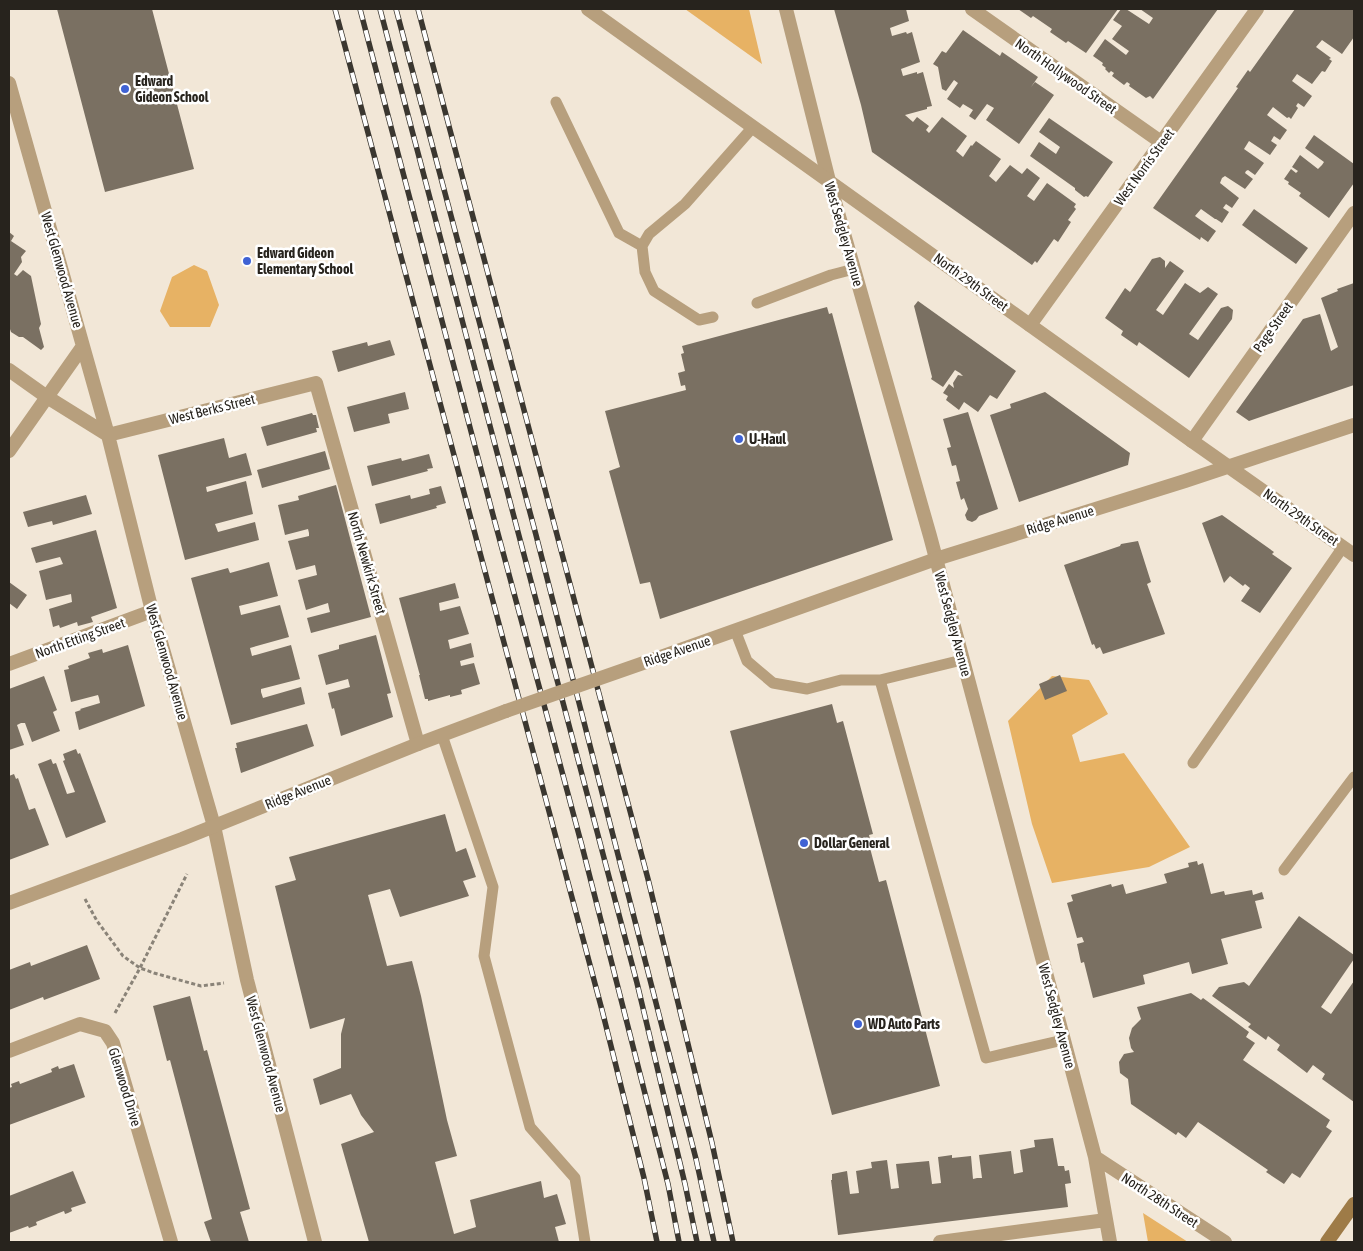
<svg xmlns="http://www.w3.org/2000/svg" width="1363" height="1251" font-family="'Asap Condensed',sans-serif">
<rect width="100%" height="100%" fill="#f2e7d7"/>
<path fill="#e7b264" d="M685,9h64l13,55z
M194,265l13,6 12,34 -9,22h-40l-10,-16 12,-34z
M1052,676l37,4 19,34 -36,21 8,27 44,-9 66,94 -41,20 -97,16 -20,-59 -24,-103z
M1143,1213l45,29h-40z"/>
<path fill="#7a7062" d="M57,9h95l42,160 -89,23z
M834,9h72l3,12 -19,7 2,8 14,-4 1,2 5,-2 8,30 -19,7 2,7 14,-4v2l6,-2 9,34 -5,1v2l-22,6 8,7 4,-5 12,9 -3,4 3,3 13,-16 25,19 -11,15 7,6 8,-12 1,1 4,-5 25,18 -12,17 7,6 14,-17 12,9 5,-6 13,10 -13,18 7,5 13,-18 29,21 -2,3 2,2 -8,11 3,2 -13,20 -4,-3 -17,24 -2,-2 -3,4 -160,-113 -11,-47 19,-5 -19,5z
M1018,9h100l-32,44 -18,-12 -2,2 -16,-11 2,-3 -19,-13 -2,2z
M1121,9h5l23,15 4,-6 -13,-9h78l-16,22 -12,-9 12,9 -49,68 -3,-3 -4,2 -17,-12 1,-2 -3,-2 -3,3 -12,-9 2,-3 -3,-2 -2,2 -4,-4 1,-1 -4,-3 1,-2 -10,-7 12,-17 21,16 3,-4 -17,-12 10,-13 -9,-6z
M1295,9h59v28l-12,17 -20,-14 -6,7 15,11 -2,1 3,2 -7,11 -3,-1 -10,13 -15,-10 -5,7 20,15 -8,11 -6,-4 -2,3 2,2 -7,11 -2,-2 -2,1 -14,-11 -6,8 20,15 -7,10 -6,-4 -3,5 6,4 -7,10 -21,-14 -5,8 20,14 -9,12 -7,-5 -2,1 -1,2 8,6 -8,10 -20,-13 -3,2 -2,5 19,15 -7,10 -6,-4 -3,4 6,4 -7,11 -6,-4h-1l-14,-10 -6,7 21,15 -8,11 -7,-5 -1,3 -47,-32 85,-120 -2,-1 12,-17 2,2z
M963,30l37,26 2,-4 36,25 -7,10 4,-5 19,13 -35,49 -33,-24 8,-12 -7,-4 -12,16 -6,-4 4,-6 -10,-6 -3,4 -13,-9 11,-16 -4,-3 -8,11 -4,-2 -4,-22 -5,-3 9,-13 4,2z
M1049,118l64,44 -25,35 -2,-1 -2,1 -9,-7v-2l-45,-32 9,-14 17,12 4,-7 -21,-15z
M1314,135l40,29v19l-25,35 -30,-22 2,-3 -13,-9 1,-2 -5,-3 7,-10 5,4 2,-2 -6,-4 8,-12 18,14 4,-4 2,-3 -19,-14z
M1254,209l54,39 -12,16 -54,-39z
M9,232l5,4 -3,5 15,10 -5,6 1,5 -8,12 3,2 6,-6 8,6 10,48 -2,4 5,19 -3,3 -18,-13h-4l-8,-5 -2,-6z
M1160,257l5,4v7l5,-7 14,10 -28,39 7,5 22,-32 15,10 8,-6 10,7 -29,40 9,6 23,-32 7,-2 5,4 -1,9 -43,59 -50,-36 -2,4 -16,-11 2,-4 -18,-13 20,-30 5,4 22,-33z
M1354,283v102l-105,36 -13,-9 67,-93 17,-5 11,37 7,-4 -17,-49 17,-7 -1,-2z
M918,301l98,70 -19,28 -7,-4 -12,17 -14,-10 -5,8 -13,-10 2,-4 -5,-3 6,-9 5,4 -1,-5 5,-8 5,1 -3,-3 -5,-3 -12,17 -12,-8 1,-2 -18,-71z
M827,307l2,7 3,-1 61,227 -233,79 -10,-37 -10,2 -31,-113 11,-4 -15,-56 81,-21 -1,-5 -4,1 -3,-13 7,-2 -4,-17 3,-1 -2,-7z
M390,340l5,15 -57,17 -6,-21 35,-9 1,4z
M405,392l4,17 -21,5 2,9 -36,9 -7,-25z
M1045,392l85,61 -2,12 -109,37 -29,-87 21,-7 -1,-4z
M968,412l30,97 -19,7 -3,4 -4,2 -5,-2 -2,-5 3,-6 -4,-11 -3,2 -5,-18 4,-1 -4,-16 -4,1 -5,-18 4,-1 -8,-28z
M312,413l1,2h3l3,13h-3l1,4 -50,14 -6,-19z
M224,438l5,20 17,-5 6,22 -46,12 1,5 39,-11 7,33 -38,10 3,8 37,-10 4,18 -74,20 -27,-105z
M325,451l5,18 -68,19 -5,-18z
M429,454l4,14 -6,1 1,2 -56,15 -5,-20 34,-8 1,3z
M336,485l35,132 -60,16 -4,-15 23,-6 -1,-4 -1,-5 -22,7 -8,-30 19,-5 -2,-10 -19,5 -8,-29 21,-5v-3l-1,-4 -23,6 -7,-30 21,-5 -1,-4z
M441,486l5,17 -10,3 1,2 -57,16 -5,-20 35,-9 1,4 19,-5 -1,-5z
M86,495l6,19 -39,11 -1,-4 -24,6 -5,-15z
M1222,515l52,37 -2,2 20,14 -32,45 -19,-12 9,-13 -5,-4 -2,2 -13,-10 -6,7 -22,-60z
M96,530l21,78 -26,9 2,5 -15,4 -1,-4 -17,6 -1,-3 -6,2 -4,-18 23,-7 -1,-8 -25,6 -7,-29 24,-7 -3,-7 -24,6 -5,-15z
M1138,541l13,41 -4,2 18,50 -62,20 -3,-7 -4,2 -2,-5 -2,1 -28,-80 56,-19 1,-2z
M269,562l9,34 -39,10 2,9 39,-10 9,32 -39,11 2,8 39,-11 9,34 -39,10v3l2,6 38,-11 4,17 -74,21 -40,-147 37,-10 2,5z
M9,582l18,13 -10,14 -8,-6z
M455,583l4,15 -20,5 1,8 20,-5 9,28 -21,6 1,4 1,5 21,-6 3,14 -14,4 1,5 13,-3 6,21 -19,6 1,4 -12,3v-2l-22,6v-2h-3l-6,-24h1l-1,-3 -20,-74z
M376,635l15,58 -4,1 6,23 -52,19 -7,-28 -2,1 -4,-16 22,-6 -2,-8 -22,6 -8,-30 21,-6v-4z
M128,645l17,61 -66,24 -4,-18 6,-2 -1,-1 20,-6 -1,-5 -1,-3 -27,7 -7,-32 5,-1 -1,-3 22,-8 -2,-5 14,-4 1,4z
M1060,675l7,16 -22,9 -6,-16z
M44,676l13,34 -4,2 7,19 -28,11 -7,-19h-4l-4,2 7,20 -15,5v-61z
M832,704l5,19 6,-2 30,113 -4,1 3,12 -2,1 9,34 7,-2 54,206 -108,29 -102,-384z
M307,724l7,22 -73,27 -6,-25h2l-1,-5z
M76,749l2,5 2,-1 26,69 -40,16 -28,-74 13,-5 2,5 3,-1 11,31 8,-2 -12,-31 2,-1 -2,-6z
M14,774l2,5 2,-1 11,32 6,-2 14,37 -40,15v-84z
M445,814l11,38 10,-4 10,29 -13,4 6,15 -69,21 -10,-28 -22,6 19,71 25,-5 9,35 26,124 10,36 -22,6 19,72 22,-7 -6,-27 71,-19 3,17 13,-4 9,30 -11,3 4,15h-190l-28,-98 33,-12 -13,-17 -10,-21 -31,11 -7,-26 28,-11v-34l4,-16 -35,11 -35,-143 21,-6 -7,-23z
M1197,861l1,4 5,-2 8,31 13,-3 1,4 27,-5 1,5 9,-3 2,7 -9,2 7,27 -41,11 7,25 -36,10 -3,-12 -46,13 2,9 -52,14 -9,-36 -3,1 -4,-19 7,-2 -2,-5 -5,1 -10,-35 6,-2 -2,-6 40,-11 1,3 11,-3 3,10 41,-11 -3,-9 25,-7 -1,-4z
M1299,916l55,39v4l-33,48 10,7 23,-33v121l-32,-23 3,-5 -12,-9 -6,8 -30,-23 3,-5 -12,-9 -2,4 -18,-13 3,-3 -39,-28 7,-9 25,-5 5,4z
M87,945l13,34 -56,21 -1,-3 -34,13v-40l21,-8 1,4z
M1191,993l10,7 2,-2 46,34 -3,5 9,6 -12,17 87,60 -4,7 6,4 -32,47 -8,-5 -8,11 -18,-12 2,-2 -70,-48 -12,16 -8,-6 -2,3 -45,-31 -3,-25 -8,-6 -1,-11 5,-8 10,-2 -3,-4 -2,-10 3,-10 9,-9 -4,-12z
M190,996l14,55 3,-1 43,159 -10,3 9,30h-38l-7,-20 8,-3 -42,-159 -3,1 -14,-55z
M74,1064l11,33 -76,28v-37l3,-1 -1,-3 8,-3 1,3 32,-12 -1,-3 7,-3 1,3z
M1053,1138l5,28h6l1,5 4,-1 2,13 -6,1 3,23 -230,28 -7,-55h1v-6l15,-3 3,23 9,-1 -3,-22 16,-3 -1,-6 16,-2 4,29 8,-1 -3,-24 33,-3 3,23 9,-1 -3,-26 14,-2v3l19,-2 2,23 4,-1h5l-3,-23 32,-4 3,23 9,-2 -3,-22 15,-3 -1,-7z
M73,1171l13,32 -15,5 1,3 -4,2 -3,1 -1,-3 -28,11 1,3 -8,3 -1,-2 -19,7v-37z"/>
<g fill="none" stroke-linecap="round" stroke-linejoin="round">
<path stroke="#8a8378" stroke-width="3" stroke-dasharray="4 2.5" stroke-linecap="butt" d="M85,899l12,22 26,35 17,12 14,5 47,13 23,-3
M115,1013l25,-45 47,-94"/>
<path stroke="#b79f7d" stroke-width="11" d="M556,102l63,131 23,13
M757,303l74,-28 23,-6
M713,317l-14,3 -45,-29 -9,-19 -3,-26 7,-12 36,-30 68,-77
M735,630l12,31 26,22 34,6 34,-9h39
M962,660l-82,20 106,378 77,-18
M442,735l51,152 -9,69 46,171 45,51 10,64
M1193,763l150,-216
M1284,870l70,-93"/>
<path stroke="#b79f7d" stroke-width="14" d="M786,9l43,172 101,355 165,621 15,85
M972,9l189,133
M9,83l99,352 44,176 62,215 33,154 68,262
M1030,325l227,-316
M9,370l38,27 61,38 208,-52 102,361
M1192,441l162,-228
M9,451l74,-105
M9,664l143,-53
M9,1051l71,-27 25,7 8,12 58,199
M1095,1157l130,85
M940,1242l166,-22"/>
<path stroke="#b79f7d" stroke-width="14" d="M588,9l604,432 162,114
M652,660l284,-101 249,-78 169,-56
M9,903l173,-64 236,-95 88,-33"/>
<path stroke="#9e7b47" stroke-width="14" d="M1327,1242l27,-38"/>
<defs>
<path id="rail" d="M335,9l267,1001 42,168 13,64
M360,9l133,506 89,331 86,338 11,58
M380,9l257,974 48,201 12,58
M396,9l140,526 160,624 18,83
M418,9l230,870 64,264 21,99"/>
</defs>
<use href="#rail" stroke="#3b3730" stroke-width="5.5"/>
<use href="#rail" stroke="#fff" stroke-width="4" stroke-dasharray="11" stroke-linecap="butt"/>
<path stroke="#b79f7d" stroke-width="14" d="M506,711l146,-51"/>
</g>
<g fill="#3f62d4" stroke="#fff" stroke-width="2">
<circle cx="125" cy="89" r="5"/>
<circle cx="247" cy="261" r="5"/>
<circle cx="739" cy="439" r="5"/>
<circle cx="804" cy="843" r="5"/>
<circle cx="858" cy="1024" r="5"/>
</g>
<g text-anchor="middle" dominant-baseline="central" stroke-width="5" stroke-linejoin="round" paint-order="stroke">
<g font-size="14" fill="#27231d" stroke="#fff">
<text transform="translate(1066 76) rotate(35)">North Hollywood Street</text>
<text transform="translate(1144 167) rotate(-54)">West Norris Street</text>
<text transform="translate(844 234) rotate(74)">West Sedgley Avenue</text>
<text transform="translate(62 270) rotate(74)">West Glenwood Avenue</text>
<text transform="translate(971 282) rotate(36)">North 29th Street</text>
<text transform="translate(1273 327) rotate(-55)">Page Street</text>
<text transform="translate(212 409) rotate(-14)">West Berks Street</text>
<text transform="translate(1301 517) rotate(35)">North 29th Street</text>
<text transform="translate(1060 520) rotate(-17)">Ridge Avenue</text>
<text transform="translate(367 563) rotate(74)">North Newkirk Street</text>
<text transform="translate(953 624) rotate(75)">West Sedgley Avenue</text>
<text transform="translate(80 638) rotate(-20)">North Etting Street</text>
<text transform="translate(677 651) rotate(-19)">Ridge Avenue</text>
<text transform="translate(167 662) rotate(74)">West Glenwood Avenue</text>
<text transform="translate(298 792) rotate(-22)">Ridge Avenue</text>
<text transform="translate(1057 1016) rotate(75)">West Sedgley Avenue</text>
<text transform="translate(266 1054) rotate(75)">West Glenwood Avenue</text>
<text transform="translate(125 1087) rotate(73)">Glenwood Drive</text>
<text transform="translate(1160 1200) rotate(33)">North 28th Street</text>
</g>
<g font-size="14" font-weight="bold" fill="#27231d" stroke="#fff" text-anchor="start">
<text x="135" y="81">Edward<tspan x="135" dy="16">Gideon School</tspan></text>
<text x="257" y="253">Edward Gideon<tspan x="257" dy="16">Elementary School</tspan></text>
<text x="749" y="439">U-Haul</text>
<text x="814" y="843">Dollar General</text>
<text x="868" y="1024">WD Auto Parts</text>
</g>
</g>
<rect width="1363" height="1251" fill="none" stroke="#27231d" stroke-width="20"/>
</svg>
